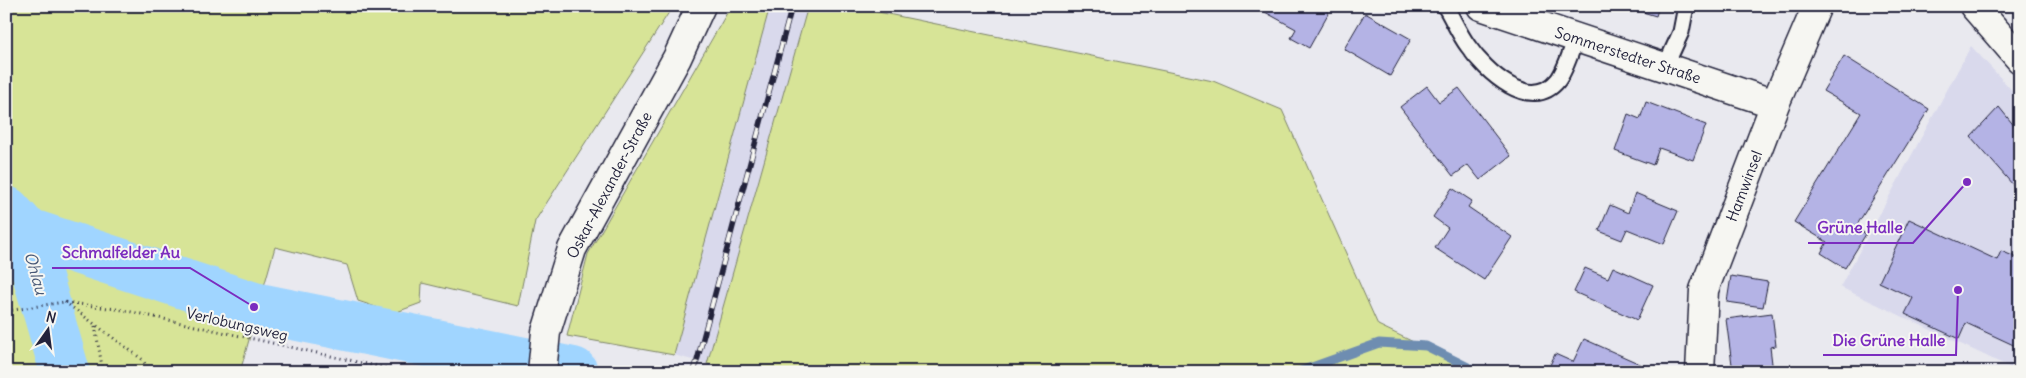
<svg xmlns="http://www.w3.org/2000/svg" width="2026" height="378" font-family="Delius,sans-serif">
<rect width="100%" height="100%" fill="#e9e9ef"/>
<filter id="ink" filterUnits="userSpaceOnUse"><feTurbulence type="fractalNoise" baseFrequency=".02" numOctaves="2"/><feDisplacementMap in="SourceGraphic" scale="10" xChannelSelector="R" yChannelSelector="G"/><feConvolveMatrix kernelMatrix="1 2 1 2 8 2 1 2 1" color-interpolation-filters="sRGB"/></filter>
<g filter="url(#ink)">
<path fill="#d9d9ec" d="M770,6h38l-101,358 -33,-9z
M1971,46l49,53v273l-180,-85z"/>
<path fill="#d7e497" stroke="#7c8369" d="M6,6h667l-138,215 -17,85 -96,-23 -1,20 -27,10 -36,-12 -11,-36 -72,-18 -35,125h-234z
M731,6h39l-96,349 -107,-19 21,-82z
M808,6h41l364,75 69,29 96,215 98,47h-722l-47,-8z"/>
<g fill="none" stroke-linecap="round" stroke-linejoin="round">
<path stroke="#6e8db1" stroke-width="9" d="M1298,372l81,-29 47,3 52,26"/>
<path stroke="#a0d5ff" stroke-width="50" d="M6,211l19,21 40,140
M25,232l229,75 319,65"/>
</g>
<path fill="#b4b3e5" stroke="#22223b" d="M1254,6h65l10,6 -20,36 -18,-10 5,-9z
M1623,6h36l-3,10z
M1365,13l46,26 -21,37 -46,-27z
M1844,56l85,53 -74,119 11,6 -21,34 -24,-15 6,-11 -33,-20 67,-109 -38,-22z
M1427,86l12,16 20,-14 52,68 -31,24 -12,-15 -15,11 -53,-69z
M1646,102l60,23 -13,35 -34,-12 -6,17 -38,-14 13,-37 12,5z
M1999,107l21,26v60l-49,-56z
M1452,188l20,13 -4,6 44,30 -28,43 -49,-32 13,-20 -15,-11z
M1635,193l43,18 -14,33 -37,-15 -5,11 -23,-9 11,-26 18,8z
M1909,219l88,41 4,-9 19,8v89l-54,-25 -7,16 -54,-25 8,-16 -34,-16z
M1613,267l40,18 -16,35 -63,-28 11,-24 23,10z
M1731,276l37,6 -5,25 -36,-5z
M1772,313l4,33 -6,1 3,25h-40l-7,-53z
M1584,339l65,29 -2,4h-100l8,-18 18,8z"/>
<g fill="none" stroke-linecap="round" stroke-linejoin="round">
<defs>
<path id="lane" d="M1445,6c8,13 14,28 23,40 17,25 63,68 90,34 8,-11 13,-29 18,-42
M1665,67l16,-35 5,-26"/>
<path id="street" d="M1481,6l294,98
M1974,6l46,53
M542,372l4,-40 26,-83 105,-191 24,-52
M1700,372l4,-82 71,-186 42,-98"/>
</defs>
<use href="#lane" stroke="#22223b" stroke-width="19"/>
<use href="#street" stroke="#22223b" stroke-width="31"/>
<path stroke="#22223b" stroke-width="3" stroke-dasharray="1 4" stroke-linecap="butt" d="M65,302l78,58 6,12
M7,311l57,-9 59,8 280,62
M95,326l8,46"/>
<use href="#lane" stroke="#f6f6f2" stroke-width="15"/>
<use href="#street" stroke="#f6f6f2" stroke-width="28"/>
<defs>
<path id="rail" d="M694,372l98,-366"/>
</defs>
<use href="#rail" stroke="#22223b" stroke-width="5.5"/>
<use href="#rail" stroke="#f6f6f2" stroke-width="4" stroke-dasharray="11" stroke-linecap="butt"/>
</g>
</g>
<g text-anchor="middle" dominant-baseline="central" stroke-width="4" stroke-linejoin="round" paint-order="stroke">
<g font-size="15" fill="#22223b" stroke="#f6f6f2">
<text transform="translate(1628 55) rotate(18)">Sommerstedter Straße</text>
<text transform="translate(609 185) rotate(-62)">Oskar-Alexander-Straße</text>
<text transform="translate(1744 186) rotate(-69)">Hamwinsel</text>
<text transform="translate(237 324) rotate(13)">Verlobungsweg</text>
</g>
<g font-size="16" font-style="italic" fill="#485876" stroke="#f6f6f2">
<text transform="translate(36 273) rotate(74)">Ohlau</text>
</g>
</g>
<path fill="none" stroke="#7b2cbf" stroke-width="2" d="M1967 182L1913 243H1808M254 307L190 268H52M1958 290L1956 355H1823"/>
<g fill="#7b2cbf" stroke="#f6f6f2" stroke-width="2">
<circle cx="1967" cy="182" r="5"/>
<circle cx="254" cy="307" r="5"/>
<circle cx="1958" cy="290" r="5"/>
</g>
<g font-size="16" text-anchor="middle" font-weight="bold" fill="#7b2cbf" stroke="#f6f6f2" stroke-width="4" stroke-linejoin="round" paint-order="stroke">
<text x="1860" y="233">Grüne Halle</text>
<text x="121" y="258">Schmalfelder Au</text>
<text x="1889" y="346">Die Grüne Halle</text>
</g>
<rect width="2026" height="378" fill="none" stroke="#f6f6f2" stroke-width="25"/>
<rect x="12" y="12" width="2001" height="353" fill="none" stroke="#22223b" stroke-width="2" filter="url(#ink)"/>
<g transform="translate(48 330) rotate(14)" stroke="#f6f6f2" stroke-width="4" paint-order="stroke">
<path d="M0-4L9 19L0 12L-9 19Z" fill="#22223b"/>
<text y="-8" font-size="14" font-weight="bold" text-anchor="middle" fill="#22223b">N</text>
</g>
</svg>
